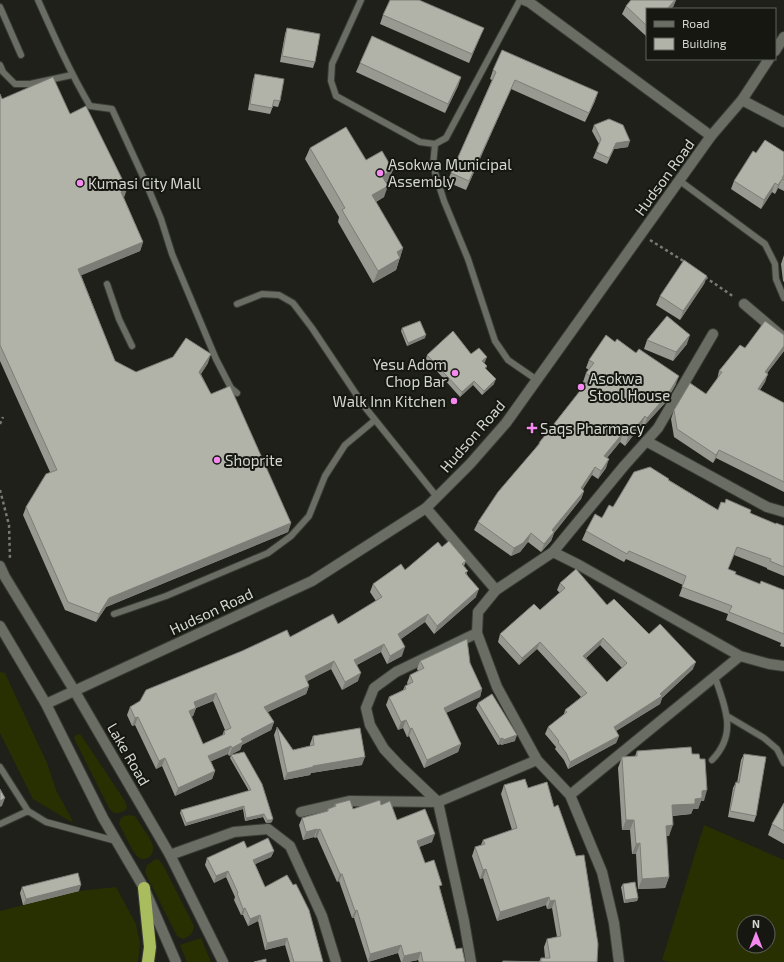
<svg xmlns="http://www.w3.org/2000/svg" width="784" height="962" font-family="'Exo 2',sans-serif">
<rect width="100%" height="100%" fill="#1e2019"/>
<path fill="#283001" fill-rule="evenodd" d="M0,672l5,1 42,90 9,27 14,26 3,7 -40,-24 -33,-66z
M78,734l3,1 44,66 2,6 -1,3 -7,3h-5l-5,-5 -35,-70 1,-2z
M130,815l5,1c5,9 15,20 18,30 2,9 -7,17 -15,11 -5,-4 -15,-26 -19,-33 1,-7 4,-8 11,-9z
M704,825l80,35v102h-115l-7,-2zM744,922h24v24h-24z
M156,859l3,1 4,5 31,61c-1,8 -4,10 -11,13l-6,-3 -32,-64 2,-7z
M116,887l20,37 4,19 -2,19h-138v-51l79,-20z
M201,938l10,24h-24l-7,-17z"/>
<g fill="none" stroke-linecap="round" stroke-linejoin="round">
<defs>
<path id="lane" d="M38,0c16,36 32,72 52,106l22,3 34,74 15,36 11,35 44,105 15,29 6,5
M361,0l-29,64 -1,17 5,15 84,46 15,2 11,-6 74,-138
M0,7l21,48
M0,65l3,7 12,12h15l42,-9
M435,144l-2,22 11,35 24,58 27,82 13,19 29,20
M680,181l85,63 10,20 1,15 8,19
M107,284l12,35 13,27
M237,304l25,-10 17,1 14,8 19,25 52,78 73,91
M114,614l52,-18 102,-43 23,-17 18,-20 16,-40 20,-31 30,-25
M727,716l37,22 13,11 7,14
M712,760c26,-27 13,-52 3,-83
M0,767l28,44 18,11 70,19
M0,824l28,-13"/>
<path id="street" d="M524,0l5,2 182,134
M742,100l42,22
M744,304l40,34
M646,441l121,66 17,5
M426,508l70,82
M553,552l26,13 161,91 29,8 15,2
M570,795l170,-139
M301,812l48,-11 89,1 99,-42
M170,855l64,-23 34,-3 22,17 32,70 14,46
M471,962l-7,-41 -26,-119 -39,-37 -15,-16 -14,-24 -4,-17 8,-20 22,-16 81,-39
M619,962l-5,-39 -12,-51 -32,-77 -33,-35 -40,-73 -20,-54 1,-21 18,-22 57,-38 71,-86 34,-38 55,-94"/>
<path id="secondary" d="M775,51l9,-14
M0,566l5,11 69,113 96,165 53,107
M0,626l46,78 57,114 41,70 32,74
M46,704l266,-123 114,-73 44,-44 36,-41 205,-287 31,-36 27,-41"/>
<path id="highway" d="M144,888l6,59 -2,15"/>
</defs>
<use href="#lane" stroke="#393b35" stroke-width="8"/>
<use href="#street" stroke="#393b35" stroke-width="12"/>
<use href="#secondary" stroke="#393b35" stroke-width="12"/>
<use href="#highway" stroke="#393b35" stroke-width="14"/>
<path stroke="#787a73" stroke-width="2.5" stroke-dasharray="3 3" stroke-linecap="butt" d="M650,240l35,22
M705,277l29,20
M0,424l3,-7
M0,490l9,35 1,34"/>
<use href="#lane" stroke="#6a6d63" stroke-width="6"/>
<use href="#street" stroke="#6a6d63" stroke-width="10"/>
<use href="#secondary" stroke="#6a6d63" stroke-width="10"/>
<use href="#highway" stroke="#a9bd5e" stroke-width="12"/>
</g>
<path fill="#989a91" fill-rule="evenodd" d="M676,0l-3,7 -26,2v26l-1,1 -24,-22 4,-8z
M383,15l101,13 -4,9 -11,26 -89,-39z
M287,28l28,34 -2,6 -33,-6 5,-28z
M360,63l101,14 -3,9 -13,27 -89,-41z
M493,70l102,31 -10,21 -74,-33 -45,101 -19,-8 4,-9 41,-93 -2,-1z
M255,74l25,27 -2,6 -5,-1 -3,8 -22,-4 5,-30z
M0,94l2,5 68,15 54,84 19,44 -3,9 -59,24 34,86 21,11 72,-9 -7,11 10,20 80,129 -3,9 -182,75 -10,15 -31,-12 -42,-95 3,-8 24,-35 -50,-111z
M594,125l34,22 -14,2 -7,15 -14,-6 6,-14 -7,-13z
M310,148l56,12 22,21 -2,2 -2,14 -8,5 27,46 -7,22 -23,13 -35,-61 1,-5 -34,-58z
M784,152v39l-6,-3 -3,6 -3,-2 -11,17 -30,-20 3,-8 22,-28z
M784,255v27l-1,-1 -2,-17z
M707,276l-3,8 -24,36 -24,-15 4,-9z
M402,328l23,10 -18,8 -6,-15z
M647,340l40,4 -14,17 -29,-12z
M745,348l39,3 -17,22 -2,9 -5,8 24,13v89l-68,-34 -3,5 -39,-26 -3,-18 3,-9 32,-16 11,-14 2,-9z
M471,354l14,8 -2,1 4,3 -1,3 8,15 -12,11 -9,-10 -13,12 -34,-38 1,-4z
M589,360l87,24 -11,19 -21,23 -2,-2 -17,22 -5,-4 -13,16 -1,10 -8,11 -6,-4 -9,14 1,2 -3,8 -27,34 -3,8 -10,11 -13,-10 -8,10 -9,4 -37,-26 4,-8 60,-77 1,-2 47,-60 -3,-1 3,-9 3,-3 -3,-2z
M669,480l49,30 32,3 26,11 8,2v50l-17,-7v-1l-33,-13 -6,14 7,5 25,10 24,6v57l-4,-1 1,-3 -55,-23 2,-6 -49,-18 4,-11 -57,-26 -2,3 -42,-22 4,-9 27,-24z
M442,547l24,14 -2,5 3,8 9,23 -42,37 -9,-12 -24,17 1,17 -15,8 -6,-12 -24,13 1,16 -16,9 -11,-21 -24,12 2,5 -3,8 -38,18 6,10 -3,8 -29,15 -2,5 -9,4 41,68 -3,1h-3l-3,-6 -18,4 -2,-12 -58,17 -5,-13 1,-3 68,-19 -19,-33 1,-3 -2,1 -1,-2 -17,7 4,10 -3,8 -37,17 -13,-30 -6,3 -21,-44 -3,1 -5,-11 3,-8 160,-70 48,-13 38,-23 -6,-9 3,-8 32,-14zM213,701l12,29 -1,1 -2,5 -19,8 -12,-27 2,-1 3,-8z
M560,583l47,22 42,29 44,35 -31,29 -2,6 -44,27 3,5 -3,7 -48,26 -4,-9 -9,-11 1,-2 -11,-13 3,-7 16,-13 1,-4 16,-13 -44,-48 -18,16 -21,-23 2,-8 40,-24 20,-17 -3,-3zM600,645l22,23 -15,14 -21,-24z
M420,661l50,2 12,26 -2,8 -34,16 15,31 -3,8 -34,16 -15,-32 -2,1 -4,-9 -5,2 -12,-25 3,-8 14,-7 2,-4 3,-1 -1,-2 3,-8 8,-4 -1,-2z
M478,703l37,38 -14,4v-1l-3,1 -22,-37z
M277,727l16,23 17,-4v-2l3,-8 49,29 -51,8 -1,2 -26,5 -10,-45z
M637,751l55,3 12,47h-3l-3,8h-5l-2,5 -18,2 -4,20h-3l3,41 -4,11 -27,1 -2,-35h-4l-2,-24h-8l-4,-62 4,-11 13,-1z
M744,754l12,62 -2,6 -26,-5 5,-29 3,-6 1,1 4,-23z
M504,785l24,3 69,174h-95l1,-1 36,1 2,-4h4l-1,-11 3,-8 10,-2 -5,-29 -5,1 -1,-4 -49,16 -14,-43 -3,1 -8,-23 3,-9 6,-2 2,-5 29,-10 -11,-36z
M784,803v41l-16,-9 4,-11z
M335,804l18,5 28,-4 16,15 35,22 -13,5 6,16 15,26 16,60 9,13h-46l-1,-2 -10,2h-7l-3,-9 -30,9 -14,-44h-2l-13,-37 -2,1 -20,-45 -2,1 -1,-1 -11,3 -4,-15 3,-7 25,-7 1,-2 6,-2z
M247,848l27,3 -3,6 -16,7 10,23 58,75h-33l-5,-17 -20,5 -7,-29 -10,5 -5,-11h-2l-7,-15 1,-3 -9,-20 -12,6 -9,-18 2,-7z
M623,884l15,14 -1,3 -13,2 -3,-16z
M22,887l57,4 -56,14 -3,-12z"/>
<path fill="#7c7d76" d="M675,0h1l-3,7 -2,2h-4z
M484,28l-4,9 -11,26 3,-9z
M461,77l-3,9 -13,27 3,-9z
M515,80l-4,9 -45,101 3,-9z
M598,92l-3,9 -10,21 4,-9z
M630,141l-2,6 -14,2 -7,15 9,-21z
M393,170l-5,11 -10,6 4,-11z
M782,179l-4,9 -3,6 3,-9z
M775,183l-3,9 -11,17 3,-9z
M388,186l-4,11 -16,9 4,-11z
M127,189l-3,9 -3,-6z
M143,242l-3,9 -65,27 3,-9z
M403,248l-7,22 -23,13 5,-12 19,-19z
M707,276l-3,8 -24,36 3,-9z
M426,335l-1,3 -18,8 1,-3z
M690,335l-3,9 -14,17 3,-9z
M784,346v5l-22,29 3,-8z
M211,354l-3,9 -12,18 3,-9z
M487,357l-2,5 -5,4 2,-5z
M768,374l-3,8 -10,15 3,-8z
M679,376l-3,8 -11,19 -21,23 3,-8z
M496,379l-2,5 -12,11 2,-4z
M474,381l-1,4 -13,12 2,-5z
M645,416l-3,8 -17,22 3,-9z
M623,433l-3,9 -19,23 3,-9z
M719,450l-3,8 -3,5 3,-8z
M609,459l-3,9 -8,11 3,-8z
M595,467l-3,8 -14,21 3,-8z
M584,491l-3,8 -27,34 -3,8 -10,11 3,-8 8,-14z
M291,523l-3,9 -182,75 -10,15 3,-8 10,-16z
M531,533l-3,9 -8,10 -9,4 3,-8z
M479,589l-3,8 -42,37 3,-8z
M428,614l-3,8 -30,21 3,-9z
M603,638l-3,7 -19,18 2,-7z
M540,642l-3,7 -18,16 3,-7z
M384,644l-3,8 -30,16 3,-8z
M405,647l-3,9 -15,8 3,-8z
M334,661l-3,8 -29,15 3,-8z
M696,662l-3,7 -31,29 -2,6 -49,30 3,-7 46,-33z
M361,673l-3,8 -16,9 3,-8z
M309,686l-3,8 -45,21 3,-8z
M482,689l-2,8 -39,18 3,-7z
M216,693l-3,8 -17,7 -3,8 -7,3 3,-8 5,-9z
M138,717l-3,8 -3,1 3,-8z
M406,720l-3,8 -5,2 3,-8z
M274,722l-3,8 -29,15 -2,5 -11,6 3,-8 9,-9z
M412,728l-3,8 -2,1 3,-8z
M517,735l-2,6 -14,4 2,-5z
M619,736l-3,7 -48,26 2,-7z
M503,738l-2,6 -3,1 2,-6z
M461,744l-3,8 -34,16 3,-8z
M231,746l-3,8 -23,10 3,-8z
M365,757l-3,8 -51,8 -1,2 -26,5 3,-7 26,-7z
M165,758l-3,8 -6,3 3,-8z
M215,771l-3,8 -37,17 3,-8z
M707,790l-3,11h-3l-3,8h-5l-2,5 -23,2 4,-11 23,-6 7,-8z
M5,798l-3,8 -2,1v-6z
M244,806l-1,3 -58,17 1,-3z
M264,814l-1,3 -18,4 1,-3z
M273,819l-1,3 -3,1h-3l1,-3z
M626,820h8l-4,10h-8z
M673,825l-4,11h-7l4,-10z
M317,829l-3,8 -11,3 3,-8z
M320,829l-3,8 -2,1 2,-8z
M435,834l-3,8 -18,7 3,-8z
M640,843l-4,11h-4l4,-10z
M274,851l-3,6 -20,9 2,-6z
M486,869l-3,9 -3,1 3,-9z
M228,871l-2,6 -12,6 2,-7z
M340,874h2l-3,7 -2,1z
M669,877l-4,11 -27,1 4,-10z
M81,885l-2,6 -56,14 3,-6z
M549,897l-3,8 -49,16 3,-9z
M638,898l-1,3 -13,2 1,-3z
M555,900l-3,8 -5,1 3,-8z
M245,908l-2,7h-2l2,-6z
M357,910l-3,8h-2l3,-7z
M260,915l-2,6 -10,5 2,-7z
M287,938l-2,7 -20,5 2,-7z
M401,945l-3,8 -30,9 2,-8z
M421,952l-3,8 -10,2h-6l2,-6z"/>
<path fill="#b1b3a9" stroke="#7c7d76" fill-rule="evenodd" d="M390,0h29l65,28 -12,26 -89,-39z
M631,0h44l-8,9h-20v17l-21,-20z
M287,28l33,6 -5,28 -33,-6z
M372,36l89,41 -13,27 -88,-41z
M502,50l96,42 -9,21 -74,-33 -46,101 -18,-8 45,-101 -3,-2z
M255,74l29,5 -4,22 -6,-1 -2,8 -22,-4z
M53,77l17,37 16,-8 41,83 -6,3 22,50 -65,27 37,92 21,11 37,-15 13,-19 25,16 -12,18 12,22 19,-8 61,137 -182,75 -10,16 -31,-12 -42,-95 20,-33 11,-4 -57,-125v-251l2,5z
M609,119l14,6 7,16 -14,2 -7,15 -13,-6 5,-13 -7,-14z
M346,127l20,33 16,-9 11,19 -11,6 6,10 -16,9 31,53 -6,4 3,6 -22,13 -36,-61 3,-2 -35,-60z
M765,140l19,12v23l-2,3h2v2l-2,-1 -4,6 -3,-2 -11,17 -30,-19 19,-30 3,2z
M684,260l23,16 -24,35 -23,-15z
M667,316l23,19 -14,17 -29,-12z
M420,321l6,14 -18,8 -6,-15z
M765,321l19,14v11l-19,26 3,2 -10,15 26,14v79l-65,-32 -3,5 -39,-26 -3,-19 16,-27 16,11 16,-22 -3,-1 21,-26 5,3z
M453,331l18,23 8,-6 8,9 -5,4 5,5 -2,2 11,11 -12,12 -10,-10 -12,11 -35,-37z
M606,335l9,7 2,-3 19,14 3,-4 40,27 -11,18 -21,24 -2,-2 -17,21 -5,-4 -19,23 5,3 -8,12 -6,-4 -14,21 3,3 -32,39 2,2 -10,12 -13,-11 -8,10 -9,5 -36,-26 20,-30 42,-49h-1l52,-66 -5,-4 8,-10 -5,-3z
M650,467l19,12 -1,1 50,30 3,-8 4,1 1,-4 25,11 -1,3 26,11v-1l8,3v41l-14,-6 1,-2 -34,-12 -9,22 8,3 -1,2 25,10 1,-3 23,9v44l-55,-22 3,-6 -50,-19 4,-11 -57,-25 -2,3 -41,-23 9,-17 7,4 7,-13 4,2 21,-35z
M449,541l17,20 -4,3 6,7 -3,2 14,16 -42,37 -9,-12 -30,20 7,13 -15,9 -6,-12 -30,16 7,13 -16,9 -11,-21 -29,15 4,10 -45,21 10,15 -33,17 2,3 -11,6 -1,-2 -23,10 7,15 -37,17 -13,-30 -6,3 -21,-44 -3,1 -5,-11 10,-6 6,-11 96,-39 45,-21 3,7 43,-23 5,10 44,-27 -9,-13 28,-20 4,6 33,-28 4,5zM216,693l15,35 -7,3 1,3 -22,10 -14,-33 7,-3 -2,-6z
M576,569l31,36 7,-6 35,35 11,-10 36,38 -36,32 2,2 -48,31 5,9 -49,26 -4,-9 -8,-11 1,-1 -11,-14 19,-15 -2,-2 22,-17 -47,-51 -18,16 -22,-24 34,-30 6,6 25,-22 -5,-5zM603,638l24,25 -20,19 -24,-26z
M467,639l3,24 12,26 -38,19 17,36 -34,16 -15,-32 -2,1 -4,-9 -5,2 -12,-25 17,-8 -1,-3 8,-4 -3,-7 14,-7 -4,-7z
M492,694l25,41 -14,5v-2l-3,1 -22,-36z
M277,727l16,23 21,-5 -1,-9 47,-8 5,29 -52,9v1l-26,6z
M691,747l1,7h7l1,5h5l2,31 -5,1v7l-7,1v5l-23,1 1,20 -7,1 3,51 -27,2 -2,-36 -4,1 -2,-24h-8l-4,-63 15,-1v-5z
M244,752l18,32 11,35 -2,1h-4l-3,-6 -18,4 -2,-12 -58,17 -5,-13 70,-20 -20,-35z
M744,754l22,3 -10,59 -26,-5 6,-29 3,1z
M525,779l3,9 19,-6 7,25 4,-2 18,51 8,-1 14,89 -1,18h-94v-1l38,1v-4h9l-3,-19 14,-3 -6,-36 -5,1 -1,-4 -49,15 -14,-43 -3,1 -8,-23 10,-3 -2,-4 34,-12 -13,-43z
M0,789l5,9 -5,3z
M350,800l3,9 27,-9 1,5 9,-4 7,19 28,-11 10,25 -18,7 8,22 9,-3 8,25 -3,1 17,63 6,-1 3,14h-42l-2,-10 -17,4 -3,-11 -31,9 -13,-44 -2,1 -13,-37h-2l-20,-45 -3,1v-1l-11,3 -4,-14 26,-7v-2l8,-3 -1,-2z
M784,803v28l-12,-7z
M268,838l6,13 -21,9 12,27 22,-12 6,10 3,-1 13,26 14,52h-29l-7,-24 -20,5 -7,-28 -10,4 -5,-11 -2,1 -6,-16h1l-10,-22 -12,5 -9,-18 37,-17 3,7z
M78,873l3,12 -55,14 -4,-12z
M635,882l3,16 -13,2 -2,-16z
M266,959v3h-12z"/>
<g fill="#f589ef" stroke="#151710" stroke-width="1.5">
<circle cx="380" cy="173" r="4"/>
<circle cx="80" cy="183" r="4"/>
<circle cx="455" cy="373" r="4"/>
<circle cx="581" cy="387" r="4"/>
<circle cx="454" cy="401" r="4"/>
<path d="M530 422h4v4h4v4h-4v4h-4v-4h-4v-4h4z"/>
<circle cx="217" cy="460" r="4"/>
</g>
<g text-anchor="middle" dominant-baseline="central" stroke-width="4" stroke-linejoin="round" paint-order="stroke">
<g font-size="15" fill="#d4d6d0" stroke="#151710" text-anchor="start">
<text x="388" y="164">Asokwa Municipal<tspan x="388" dy="17">Assembly</tspan></text>
<text x="88" y="183">Kumasi City Mall</text>
<text x="447" y="364" text-anchor="end">Yesu Adom<tspan x="447" dy="17">Chop Bar</tspan></text>
<text x="589" y="378">Asokwa<tspan x="589" dy="17">Stool House</tspan></text>
<text x="446" y="401" text-anchor="end">Walk Inn Kitchen</text>
<text x="540" y="428">Saqs Pharmacy</text>
<text x="225" y="460">Shoprite</text>
</g>
<g font-size="15" fill="#d4d6d0" stroke="#151710">
<text transform="translate(664 177) rotate(-54)">Hudson Road</text>
<text transform="translate(472 436) rotate(-49)">Hudson Road</text>
<text transform="translate(211 611) rotate(-25)">Hudson Road</text>
<text transform="translate(129 754) rotate(60)">Lake Road</text>
</g>
</g>
<rect x="646" y="8" width="130" height="52" fill="#151710" stroke="#61635d"/>
<rect x="654" y="21" width="20" height="6" fill="#6a6d63" stroke="#61635d"/>
<text x="682" y="28" font-size="12" fill="#d4d6d0">Road</text>
<rect x="654" y="38" width="20" height="12" fill="#b1b3a9" stroke="#61635d"/>
<text x="682" y="48" font-size="12" fill="#d4d6d0">Building</text>
<g transform="translate(756 934)"><circle r="19" fill="#151710" stroke="#61635d"/>
<path d="M0-3L7 15L0 10L-7 15Z" fill="#f589ef"/>
<text y="-6" font-size="11" font-weight="bold" text-anchor="middle" fill="#d4d6d0">N</text>
</g>
</svg>
